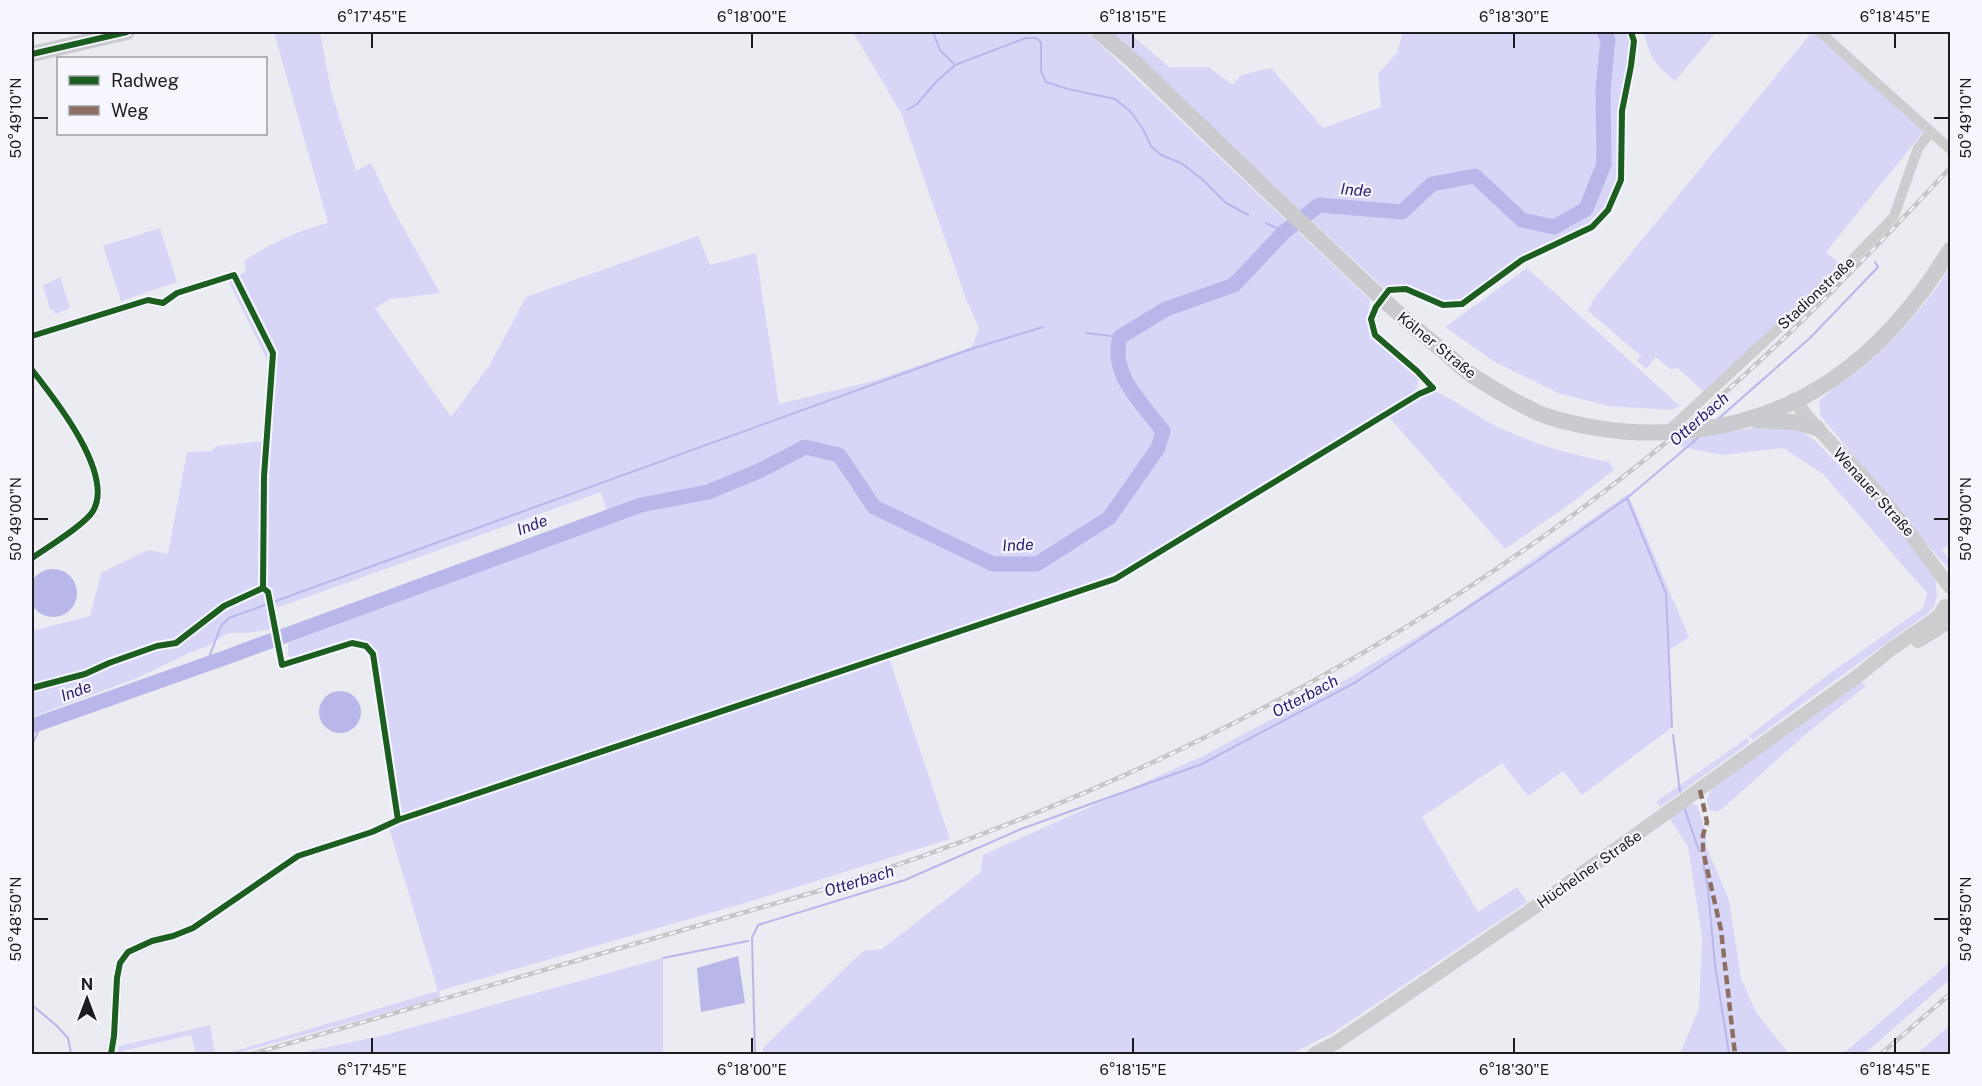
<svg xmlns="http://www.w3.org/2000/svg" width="1982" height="1086" font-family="'Public Sans',sans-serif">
<rect width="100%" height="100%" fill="#ebebf2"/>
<path fill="#d7d6f7" d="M274,32h46l11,59 25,80 15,-8 23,48 46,82 -49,6 -16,9 76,109 38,-51 37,-69 172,-61 12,29 46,-12 23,151 98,-24 95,-33 7,-19 -13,-29 -65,-186 -48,-81h234l283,268c-1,6 -2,13 -2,19 2,29 38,39 51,62l-4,12 -301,184 -459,155 2,5 232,-79 61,181 -202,63 -309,89 1,7 -206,56h-9l213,-63 -49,-163 23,-10 -1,-4 -11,-1 -25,-160 -6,-9 -17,-3 -62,18 -2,-6v-10l322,-120 -9,-31 -322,115h-5l-4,-20 -47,18 -48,35 -19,4 -73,28 -51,14v-55l58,-15 11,-43 47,-23 20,4 19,-102 25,-1 4,-5 46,-5 6,-79 -40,-82 18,-8 -2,-11c25,-17 55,-31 84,-38z
M1109,32h19l41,35h39l25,18 8,-10 30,-7 52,60 58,-21 -3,-33 19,-21 6,-21h225l3,9 -2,26 -11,43 2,39 -3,31 -12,30 -15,15 -70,33 -57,41 -19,2 -37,-17 -23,4z
M1644,32h72l-41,49c-20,-17 -26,-24 -31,-49z
M1812,32h3l110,98 -99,122 14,12 -134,130 -28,-26 -8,1 -14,-12 -10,12 -9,-8 4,-5 -54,-46 5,-6 -1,-2z
M160,228l17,54 -56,19 -18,-55z
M1950,267v276l-8,7 8,10v10l-33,-37 -97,-118 -1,-13c11,-14 29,-22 43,-34 34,-30 65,-63 88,-101z
M1527,268l153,138 -9,4 -62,-4 -51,-13 -63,-31 -50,-35z
M60,277l10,31 -15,6 -1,-4 -4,-1 -7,-23z
M1434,391c20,8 37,22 56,32 40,20 76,31 119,39l5,8 -41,32 -68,47 -117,-133 33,-20z
M1787,425l16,7 11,8 82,83 39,53 2,20 -3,11 -6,6 -175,127 -4,-4 80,-62 94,-66 4,-15 -104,-119 -40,-26 -61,7 -45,-9 1,-6 82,-13z
M1628,494l61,143 -21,14 3,77 -89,67 -19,-24 -35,25 -26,-33 -80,54 56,95 39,-25 10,15 -196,132 -40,20h-528v-6l100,-97 19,-2 98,-76 3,-18 220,-99 144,-77 105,-63z
M262,592l3,2 7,35 -26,4h-18l-20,13 -21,8 -50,24 -105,39v-26l54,-15 71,-27 20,-3 10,-6 38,-33z
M1860,681l6,5 -59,47 -83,74 -7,5 -8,-2 -2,-11 5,-11z
M1747,738l2,5 -89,64 -4,-5z
M1691,804l6,1 9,28v13l23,54 12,78 15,34 33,42h-109l19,-46 3,-72 -14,-89 -19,-30z
M663,958v96h-368l86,-18z
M1950,962v17l-86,75h-21z
M210,1025l5,29h-19l-5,-19 -69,16v3h-5l2,-8z
M1950,1025v29h-33z"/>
<path fill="#b9b6ea" d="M29 593a24 24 0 1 1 48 0a24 24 0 1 1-48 0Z
M319 712a21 21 0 1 1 42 0a21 21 0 1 1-42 0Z
M738,956l7,47 -44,9 -4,-44z"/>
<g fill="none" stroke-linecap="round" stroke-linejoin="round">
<path stroke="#b9b6ea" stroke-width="2" d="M933,32l7,18 15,15 71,-27h10l5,4v29l5,11 22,7 47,10 15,12 13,18 8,17 10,9 20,8 21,16 24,24 22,12
M907,110l10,-6 19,-22 19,-17
M1266,223l18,9
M1087,333l33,4
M1718,419l92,-81 68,-71 -3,-5
M1627,498l39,95 6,134
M206,665l15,-39 8,-8 742,-269 72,-22
M1673,735l7,57
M32,745l10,-22
M1684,807l15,44
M1703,862l5,27 7,76 14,89
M663,958l85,-17
M32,1005l25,21 11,12 3,16
M755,1054l-3,-116 6,-13 147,-45 116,-51 181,-65 154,-82 176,-117 95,-67 72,-61"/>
<path stroke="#b9b6ea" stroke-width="15" d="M32,726l195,-69 414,-152 67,-13 51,-21 46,-24 34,8 35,52 119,57h44l72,-46 49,-70 5,-17c-21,-28 -54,-57 -43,-94l46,-28 68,-24 50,-53 35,-27 83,7 30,-28 43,-8 47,44 32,7 32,-18 18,-45 -1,-75 5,-49 -4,-8"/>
<path stroke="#cdcdcf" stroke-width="10" d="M1820,32l130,117
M32,336l116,-36 15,3
M32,370c22,28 83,104 61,141 -8,14 -47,37 -61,47
M1669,430l179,-166 38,-39 8,-9 24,-68 13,-16
M111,1054l3,-18 3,-58 3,-15 8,-11 24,-11 21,-5 20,-8"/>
<path stroke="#cdcdcf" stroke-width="14" d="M1794,400c24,33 54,58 80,89 28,31 50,65 76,98
M1918,641l32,-20
M1314,1054l23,-12 198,-135 324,-232 31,-25 49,-34 6,-10"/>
<path stroke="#cbcbcf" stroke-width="16" d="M1099,32l31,26c70,68 141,136 212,203 32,31 65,61 100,89 12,10 23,22 36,29 17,11 51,31 68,37 96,30 204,20 287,-37 49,-33 87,-80 117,-129
M32,54l95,-22
M1756,420l39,2 22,6"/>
<defs>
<path id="rail" d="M252,1054l563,-162c329,-103 629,-258 891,-483 87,-75 166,-157 244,-241
M1881,1054l69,-60"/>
</defs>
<use href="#rail" stroke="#c6c6c8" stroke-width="4.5"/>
<use href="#rail" stroke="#f6f6fe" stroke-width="2" stroke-dasharray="7" stroke-linecap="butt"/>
<path stroke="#8d6e63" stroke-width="4.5" stroke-dasharray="9 4.5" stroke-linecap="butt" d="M1700,790l7,32 -4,13v16l18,79 14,124"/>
<defs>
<path id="cycleway" d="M32,54l95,-22
M32,336l116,-36 15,3 14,-10 57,-18 39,78 -9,123 -1,112 5,4 14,73 70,-22 14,3 7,8 25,166
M32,370c22,28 83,104 61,141 -8,14 -47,37 -61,47
M32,688l53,-14 24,-11 48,-17 19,-3 48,-37 39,-18
M111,1054l3,-18 3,-58 3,-15 8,-11 24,-11 21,-5 20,-8 105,-72 74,-24 26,-12 717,-241 304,-185 14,-6 -16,-17 -42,-36 -4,-16 5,-12 13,-17 17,-1 37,16 19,-1 60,-44 70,-33 16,-17 13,-30 1,-69 9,-45 3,-25 -3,-9"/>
</defs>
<use href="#cycleway" stroke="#f6f6fe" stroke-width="10"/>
<use href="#cycleway" stroke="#1b5e20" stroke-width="6"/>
</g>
<path fill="none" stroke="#1b1b20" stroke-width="2" d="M372,33v15M752,33v15M1133,33v15M1514,33v15M1895,33v15M33,118h15M1934,118h15M33,519h15M1934,519h15M33,919h15M1934,919h15M372,1038v15M752,1038v15M1133,1038v15M1514,1038v15M1895,1038v15"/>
<g text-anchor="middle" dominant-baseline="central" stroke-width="4.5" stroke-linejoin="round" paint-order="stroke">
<g font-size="15" fill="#1b1b20" stroke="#f6f6fe">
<text transform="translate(1816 293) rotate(-43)">Stadionstraße</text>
<text transform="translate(1437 345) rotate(39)">Kölner Straße</text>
<text transform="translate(1874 492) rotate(48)">Wenauer Straße</text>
<text transform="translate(1589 869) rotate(-35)">Hüchelner Straße</text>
</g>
<g font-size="16" font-style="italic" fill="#2e1b6d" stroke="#f6f6fe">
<text transform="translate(1356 190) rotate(5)">Inde</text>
<text transform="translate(1699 419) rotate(-41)">Otterbach</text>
<text transform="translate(532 525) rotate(-20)">Inde</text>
<text transform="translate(1018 545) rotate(-3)">Inde</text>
<text transform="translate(76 691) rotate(-20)">Inde</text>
<text transform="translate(1305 696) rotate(-28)">Otterbach</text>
<text transform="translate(859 881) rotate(-17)">Otterbach</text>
</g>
</g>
<rect width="1982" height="1086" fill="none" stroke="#f6f6fe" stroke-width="66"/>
<rect x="57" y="57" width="210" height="78" fill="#f6f6fe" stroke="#9e9ea5" stroke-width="1.5"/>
<rect x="69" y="76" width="30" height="9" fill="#1b5e20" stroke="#9e9ea5" stroke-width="1.5"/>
<text x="111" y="87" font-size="18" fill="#1b1b20">Radweg</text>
<rect x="69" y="106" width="30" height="9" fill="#8d6e63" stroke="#9e9ea5" stroke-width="1.5"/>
<text x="111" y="117" font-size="18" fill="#1b1b20">Weg</text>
<g transform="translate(87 999)" stroke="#f6f6fe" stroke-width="4.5" paint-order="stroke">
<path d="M0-4.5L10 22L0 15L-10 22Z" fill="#1b1b20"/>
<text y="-9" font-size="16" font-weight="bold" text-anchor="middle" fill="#1b1b20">N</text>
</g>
<rect x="33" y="33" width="1916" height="1020" fill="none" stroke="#1b1b20" stroke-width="2"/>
<g font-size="15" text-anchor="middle" fill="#1b1b20">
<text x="372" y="22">6°17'45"E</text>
<text x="752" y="22">6°18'00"E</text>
<text x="1133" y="22">6°18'15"E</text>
<text x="1514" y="22">6°18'30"E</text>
<text x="1895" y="22">6°18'45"E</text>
<text transform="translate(16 118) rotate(-90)" y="5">50°49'10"N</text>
<text transform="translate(1966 118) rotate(-90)" y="5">50°49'10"N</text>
<text transform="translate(16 519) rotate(-90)" y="5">50°49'00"N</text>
<text transform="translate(1966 519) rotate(-90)" y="5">50°49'00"N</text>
<text transform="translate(16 919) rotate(-90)" y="5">50°48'50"N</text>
<text transform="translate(1966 919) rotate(-90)" y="5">50°48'50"N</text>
<text x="372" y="1075">6°17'45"E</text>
<text x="752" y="1075">6°18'00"E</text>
<text x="1133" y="1075">6°18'15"E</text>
<text x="1514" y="1075">6°18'30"E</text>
<text x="1895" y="1075">6°18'45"E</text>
</g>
</svg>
